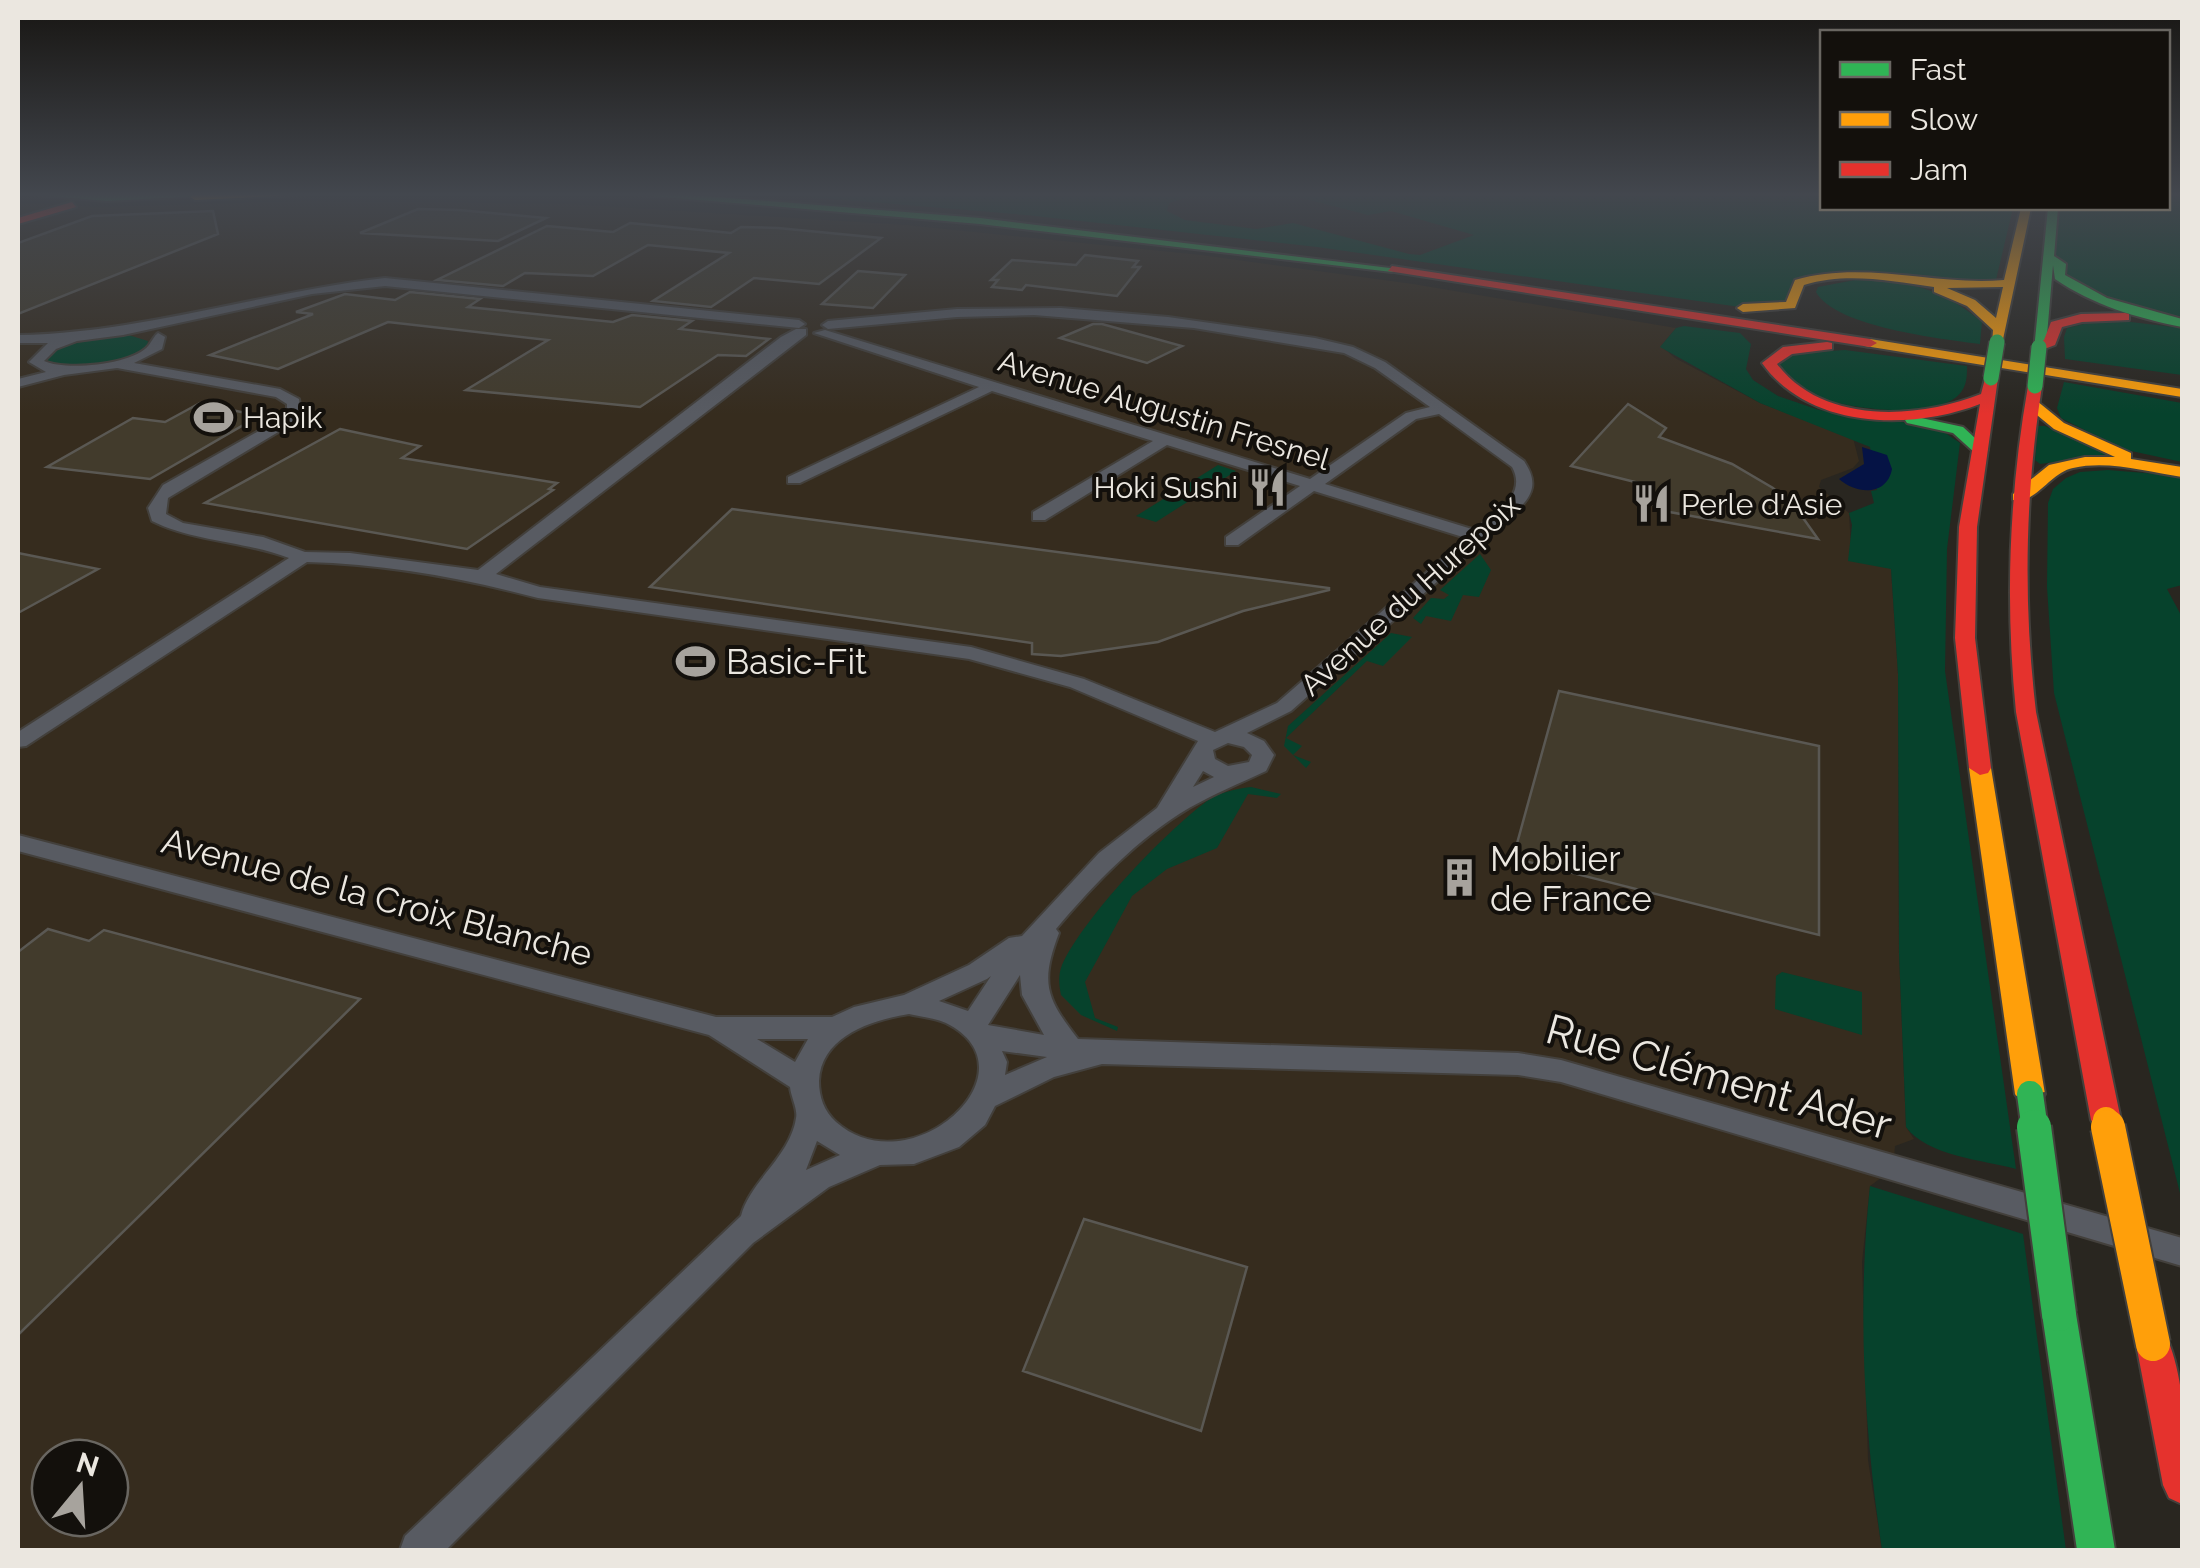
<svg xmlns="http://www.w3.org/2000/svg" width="2200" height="1568" font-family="Raleway,sans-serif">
<rect width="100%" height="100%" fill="#292620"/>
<path fill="#362c1e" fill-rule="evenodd" d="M304,201l264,3 338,21 295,30 212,29 263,44 -15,18 14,12 85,45 93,35 6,23 -6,7 -32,12 -2,7 30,26 2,35 40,21 7,105 1,280 7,173 8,12 -19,7 -2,23 -23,17 -8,76 6,198 14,90h-1864v-1347l81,4zM50,1458h60v60h-60z"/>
<path fill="#06422c" d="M773,194h424l-28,9 -2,8 18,9 71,9 37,-6 116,31 11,1 54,-20 -83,-24 -23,4 -82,-21h536v14h191l-18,76 -111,-8 -73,2 -17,23 -47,7 -430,-61 -291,-32z
M2168,194h14v129l-85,-23 -49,-43 13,-49h107z
M1855,280c54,1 85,7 127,42l-2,22c-38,-5 -145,-17 -164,-52l2,-5z
M2105,319l77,9v47l-117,-16 -1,-22 3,-9z
M1684,326l56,7 11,11 -5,25 7,11 25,16 41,14 103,15 19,5 19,13 -13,106 -2,122 71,498c-33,-9 -89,-13 -110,-42l-7,-173 -1,-280 -7,-105 -43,-8 4,-36 -3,-12 25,-10 -3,-12 6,-1 -7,-43 -110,-44 -100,-56 16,-19z
M125,334l23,7 -1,5c-23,17 -74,30 -100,14l14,-14z
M1845,350l122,16c0,7 0,17 -4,23 -19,37 -137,18 -166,0 -8,-5 -14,-18 -19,-25l20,-11z
M2064,382l118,21v59l-60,-13 -61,-31 -4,-10z
M2038,426h7l67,28 -72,10 -5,-4z
M1218,465l18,6 -80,51 -20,-6z
M2108,470l74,6v109l-15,4 15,28v584l-128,-508 -7,-106 1,-84 5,-14 13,-11 14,-6z
M1480,554l11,16 -12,27 -16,-2 -12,26 -25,-5 -5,8 -8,-6 18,-20 13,1 5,-4 -9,-5z
M1391,633l21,4 -29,29 -16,-5 -81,77 16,8 -9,9 18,7 -5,6 -22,-22 4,-20z
M1251,787l30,7 -4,4 -29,-4 -31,54 -50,21 -35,27 -47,86 10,36 23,9 -1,4 -36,-16 -20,-20c-2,-10 -3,-20 1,-30 22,-48 102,-132 145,-164 13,-9 28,-12 44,-14z
M1782,972l80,20v43l-87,-26 1,-33z
M1870,1186l153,48 43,316h-184c-18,-120 -25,-242 -12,-364z"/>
<path fill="#051345" d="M1862,447l25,8 5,14c-5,27 -35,26 -53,10l25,-15z"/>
<path fill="#423b2c" stroke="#5a5853" stroke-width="2.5" d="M418,209l41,1 87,8 -48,23 -138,-8z
M213,211l5,23 -200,80v-71l74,-27z
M630,223l101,10 10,-6 37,1 103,10 -62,46 -65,-6 -43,29 -58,-6 76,-48 -81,-8 -55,31 -68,-3 -22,13 -66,-6 110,-54 66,6z
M1085,255l53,6 -5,6h7l-23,29 -91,-11 -4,5 -30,-3 6,-7h-7l21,-20 64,5z
M858,271l47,4 -32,33 -51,-4z
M410,292l70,7 -12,8 145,15 19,-7 60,6 -12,8 89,10 -23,17 -28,-1 -78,52 -174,-17 82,-50 -160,-18 -110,47 -68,-14 103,-41 -17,-2 49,-18 50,6z
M1093,324h9l80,22 -35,17 -87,-25z
M200,403l59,13 -109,63 -103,-12 86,-49 32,4z
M1628,404l38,24 -7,9 73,27 41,24 23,20 22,31 -154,-28 -17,-10v-16l-76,-19z
M340,429l80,17 -18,12 155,25 -8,6 4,1 -86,59 -262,-46z
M732,509l597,79v2l-86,21 -85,31 -97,14 -29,-2v-11l-382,-56z
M18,553l80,16 -80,44z
M1559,691l260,55v189l-306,-77z
M48,929l41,12 15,-11 256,69 -342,336v-383z
M1084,1219l163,48 -46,164 -178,-60z"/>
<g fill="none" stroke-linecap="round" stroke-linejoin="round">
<defs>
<path id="street" d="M385,278l414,42 6,4 -6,4 -414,-42 -73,8 -189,41 -46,6 -21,8 -12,12c21,10 90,4 105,-16 3,-4 5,-9 9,-12l7,4 -3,12 -28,14 146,26 19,10 2,13 -11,13 -122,73 -2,16 17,9 80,14 42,15 45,1 128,17 303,-233 15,-8h10v6l-310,239 44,13 431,60 113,32 131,53 62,-29 189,-165 -152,-47 -76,54h-12v-8l74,-51 -133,-41 -122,75h-12v-8l120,-71 -161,-50 -192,92h-12v-6l191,-90 -165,-54 11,-3 485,149 96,-66 24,-6 -55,-39 -31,-15 -150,-25 -160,-13 -77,2 -129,12 -6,-4 6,-4 129,-12 104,-1 107,9 147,21 38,9 32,15 139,99c14,21 10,33 -8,51l-225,199 -44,22 17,8 10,14 -8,16c-26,12 -52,23 -77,37 -51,30 -95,76 -133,121l3,4c-19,50 -13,65 19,106l440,14 43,7 621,178v28l-621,-184 -43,-7 -416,-11 -48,13 -59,29 -10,19 -26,22 -45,17 -34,1 -51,22 -76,56 -307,307h-46l5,-14 336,-320c9,-35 49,-59 55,-98 2,-8 -5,-21 -6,-31l-81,-52 -691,-184v-16l698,182h116l22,-10 50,-12 65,-30 40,-27 13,-2 77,-83 58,-45 41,-67 -128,-54 -101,-28 -431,-61c-76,-20 -152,-34 -231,-36l-281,184 -8,1v-15l271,-174c-44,-17 -95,-16 -137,-37l-4,-13 15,-23 117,-66 7,-8v-7l-11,-7 -159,-29 -53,7 -46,12v-8l28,-7 -17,-10 19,-19h-30v-8c123,-2 244,-43 367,-57zM1439,414l73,53c16,29 -18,46 -37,63l-150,-46 91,-65zM1228,743l16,4 8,8 -3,7 -21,4 -13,-7 -2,-9zM1203,771l11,6 -21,10zM1020,975l2,20 22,40 -56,-10zM991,976l-23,35 -29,-10 48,-22zM909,1014c12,3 26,4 37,9 94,47 -35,165 -110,99 -12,-11 -17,-25 -17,-41 2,-45 53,-61 90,-67zM757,1039h51l-13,23zM1002,1051l45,6 -42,18 2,-13zM817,1141l23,14 -34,15z"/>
<path id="fast" d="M28,194h206l-127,7z
M629,194h50l301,24 418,51 -6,3 -412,-48z
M2048,208h10l-4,48 12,8 -1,11 42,23 75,21v8c-45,-9 -89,-22 -127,-48l-2,-14 -7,82 -12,3z
M1912,416l51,11 25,23 -13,3 -22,-20 -46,-10 -2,-3z
M2059,1298l12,5 5,11 39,236h-38l-35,-236 5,-11z"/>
<path id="slow" d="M193,194h120l-118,6 -5,-3z
M2021,208h10l-29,136h-10l1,-14 -26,-24 -33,-14v-5c-44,-6 -87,-15 -130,-2l-9,23 -52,4 -6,-4 6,-4 43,-2 9,-22c69,-20 139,6 209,0zM2003,287l-7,31 -21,-18 -28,-12z
M1870,339l312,50v8l-317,-51 -2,-3z
M2027,401h10l27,22 67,30v6l51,8v10c-35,-5 -73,-17 -109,-9 -24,5 -36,36 -60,32v-6l36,-29 36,-8h30l-61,-28 -27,-22z
M1980,761l11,7 54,326 -5,8 -10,4 -10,-4 -5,-8 -46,-326z"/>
<path id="jam" d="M72,202l4,5 -58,17v-6z
M1392,266l478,73 7,4 -7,4 -482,-76z
M2125,313l4,1v6l-47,2 -20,5 -7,18 -16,6 -7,-4 12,-7 7,-18 30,-8z
M1827,342l5,1v6l-40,5 -15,10c46,61 141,55 204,30l5,-19 12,3 -21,149 -2,111 16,130 -3,5 -8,2 -11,-7 -14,-130 4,-111 21,-123c-70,27 -171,25 -218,-41l21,-16z
M2035,382l7,4c-17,109 -19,216 -6,326l85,408 -5,8 -10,4 -10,-4 -5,-8 -75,-408c-11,-110 -7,-217 12,-326z
M2153,1328l12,5c23,51 21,116 17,171l-13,-6 -6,-13 -27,-141 5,-11z"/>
</defs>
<use href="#street" stroke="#43403c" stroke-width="4"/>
<use href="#fast" stroke="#43403c" stroke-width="4"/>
<use href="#slow" stroke="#43403c" stroke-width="4"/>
<use href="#jam" stroke="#43403c" stroke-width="4"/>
<use href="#street" fill="#585b62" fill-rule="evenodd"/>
<use href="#fast" fill="#30b455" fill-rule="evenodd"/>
<use href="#slow" fill="#ff9f0a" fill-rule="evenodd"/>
<use href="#jam" fill="#e5322d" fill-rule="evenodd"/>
<defs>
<path id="fast-bridge-far2" d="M1991,378l6,-36
M2035,386l4,-39"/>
<path id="fast-bridge-far1" d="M2030,1094l5,36"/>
<path id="fast-bridge" d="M2034,1127l25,187"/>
<path id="slow-bridge-far1" d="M2106,1120l2,10"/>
<path id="slow-bridge" d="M2108,1127l45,217"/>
</defs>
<use href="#fast-bridge-far2" stroke="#43403c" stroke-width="18" stroke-linecap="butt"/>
<use href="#fast-bridge-far1" stroke="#43403c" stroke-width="30" stroke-linecap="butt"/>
<use href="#fast-bridge" stroke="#43403c" stroke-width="38" stroke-linecap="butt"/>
<use href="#slow-bridge-far1" stroke="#43403c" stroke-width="30" stroke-linecap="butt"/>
<use href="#slow-bridge" stroke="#43403c" stroke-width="38" stroke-linecap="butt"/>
<use href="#fast-bridge-far2" stroke="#30b455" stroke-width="15"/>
<use href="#fast-bridge-far1" stroke="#30b455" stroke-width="26"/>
<use href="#fast-bridge" stroke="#30b455" stroke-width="34"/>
<use href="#slow-bridge-far1" stroke="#ff9f0a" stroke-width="26"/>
<use href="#slow-bridge" stroke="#ff9f0a" stroke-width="34"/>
</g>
<linearGradient id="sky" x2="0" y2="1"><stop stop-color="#171512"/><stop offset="0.47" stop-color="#43474e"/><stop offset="1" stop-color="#43474e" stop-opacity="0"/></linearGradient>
<rect width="2200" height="414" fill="url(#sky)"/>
<defs>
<symbol id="stadium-bare" viewBox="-9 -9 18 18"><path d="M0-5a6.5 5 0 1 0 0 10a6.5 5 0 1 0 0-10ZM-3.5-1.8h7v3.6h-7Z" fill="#a7a39d" stroke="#13100c" stroke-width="2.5" paint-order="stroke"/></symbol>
<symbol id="restaurant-bare" viewBox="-9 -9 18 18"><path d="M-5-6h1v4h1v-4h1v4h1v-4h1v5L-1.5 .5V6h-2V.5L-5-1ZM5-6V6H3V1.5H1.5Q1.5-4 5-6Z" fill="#a7a39d" stroke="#13100c" stroke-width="2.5" paint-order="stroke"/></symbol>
<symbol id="building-bare" viewBox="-9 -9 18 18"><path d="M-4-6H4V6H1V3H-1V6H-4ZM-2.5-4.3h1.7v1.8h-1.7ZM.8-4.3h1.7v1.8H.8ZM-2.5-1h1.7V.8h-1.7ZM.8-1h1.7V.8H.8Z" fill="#a7a39d" stroke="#13100c" stroke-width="2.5" paint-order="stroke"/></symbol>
</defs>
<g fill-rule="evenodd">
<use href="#stadium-bare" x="186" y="390" width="55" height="55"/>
<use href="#restaurant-bare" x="1240" y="460" width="55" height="55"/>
<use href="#restaurant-bare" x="1624" y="476" width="55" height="55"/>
<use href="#stadium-bare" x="668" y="634" width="55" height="55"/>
<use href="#building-bare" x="1432" y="850" width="55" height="55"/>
</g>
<g text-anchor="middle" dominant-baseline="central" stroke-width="8" stroke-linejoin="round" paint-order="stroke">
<g font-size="30" fill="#ebe7e0" stroke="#13100c">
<text transform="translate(1164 410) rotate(17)">Avenue Augustin Fresnel</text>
<text transform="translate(1410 595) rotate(-42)">Avenue du Hurepoix</text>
</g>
<g font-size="30" fill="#ebe7e0" stroke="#13100c" text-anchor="start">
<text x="243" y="417">Hapik</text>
<text x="1238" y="487" text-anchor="end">Hoki Sushi</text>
<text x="1681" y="504">Perle d'Asie</text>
</g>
<g font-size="35" fill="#ebe7e0" stroke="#13100c" text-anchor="start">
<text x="726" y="661">Basic-Fit</text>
<text x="1490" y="858">Mobilier<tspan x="1490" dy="40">de France</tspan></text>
</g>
<g font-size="35" fill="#ebe7e0" stroke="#13100c">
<text transform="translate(377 897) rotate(15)">Avenue de la Croix Blanche</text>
</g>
<g font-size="42" fill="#ebe7e0" stroke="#13100c">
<text transform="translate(1719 1077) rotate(16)">Rue Clément Ader</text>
</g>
</g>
<rect width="2200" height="1568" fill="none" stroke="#ebe7e0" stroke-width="40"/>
<rect x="1820" y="30" width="350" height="180" fill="#13100c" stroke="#696661" stroke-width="2.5"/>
<rect x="1840" y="62" width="50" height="15" fill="#30b455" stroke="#696661" stroke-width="2.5"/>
<text x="1910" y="80" font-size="30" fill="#ebe7e0">Fast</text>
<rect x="1840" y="112" width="50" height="15" fill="#ff9f0a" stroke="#696661" stroke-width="2.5"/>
<text x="1910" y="130" font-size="30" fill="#ebe7e0">Slow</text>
<rect x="1840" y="162" width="50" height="15" fill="#e5322d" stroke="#696661" stroke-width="2.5"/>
<text x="1910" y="180" font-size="30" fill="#ebe7e0">Jam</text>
<g transform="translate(80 1488) rotate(18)"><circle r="48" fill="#13100c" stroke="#696661" stroke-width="2.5"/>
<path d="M0-8L18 38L0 25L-18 38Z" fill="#a7a39d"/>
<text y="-15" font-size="28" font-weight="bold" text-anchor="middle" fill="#ebe7e0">N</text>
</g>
</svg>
